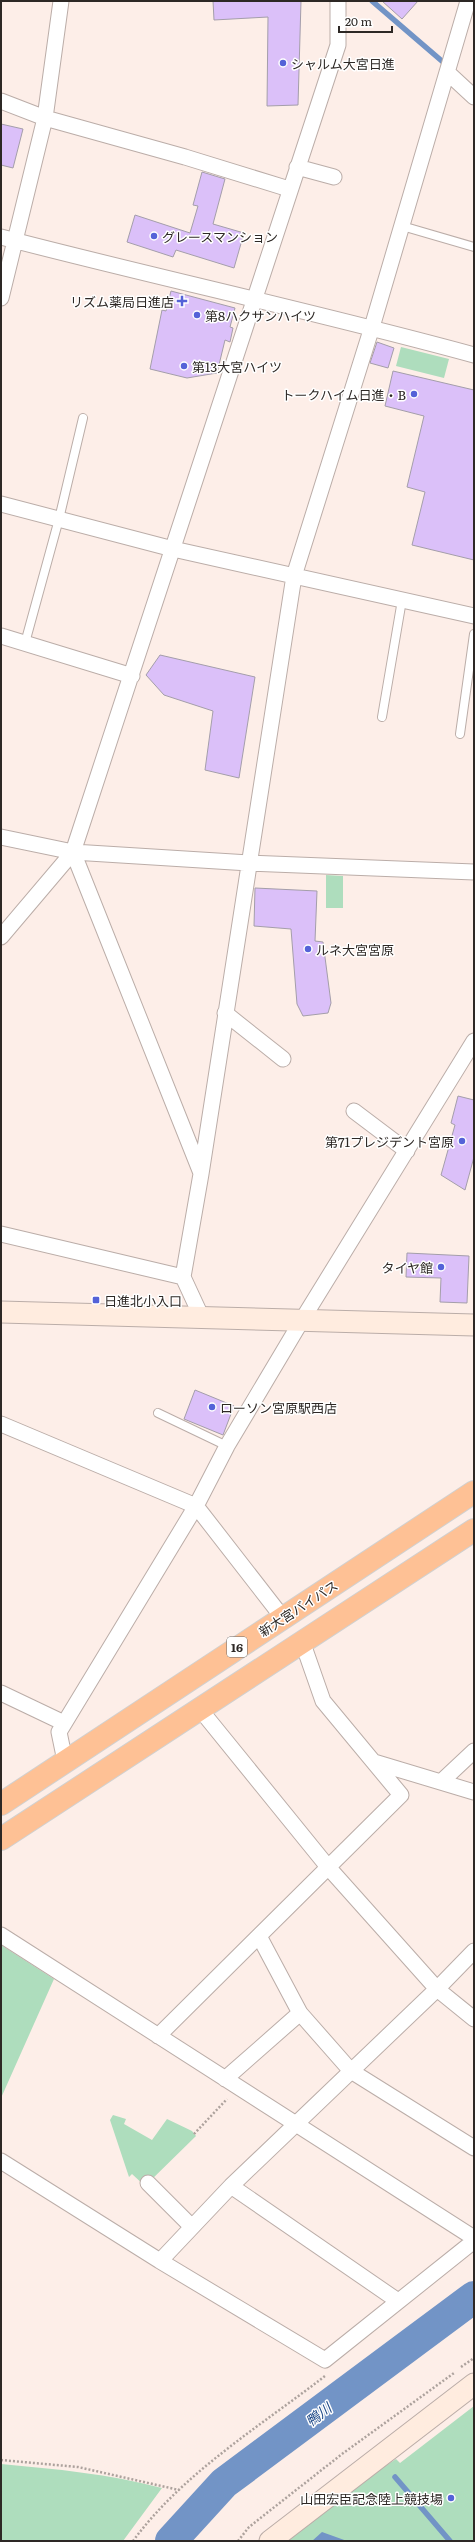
<svg xmlns="http://www.w3.org/2000/svg" width="475" height="2542" font-family="Literata,'Noto Sans JP',serif">
<rect width="100%" height="100%" fill="#fdeee8"/>
<path fill="#aeddbd" d="M401,347l48,12 -5,19 -48,-12z
M326,875l17,1v32h-17z
M1,1945l53,34 -53,119z
M113,2115l13,4 -2,5 28,16 15,-21 25,12 4,5 -51,50 -13,-12 -3,3 -19,-57z
M474,2406v135h-190l80,-61 32,-21 4,4z
M1,2464c55,5 108,10 161,24l-39,53h-122z"/>
<path fill="#7294c6" d="M322,2532l25,9h-35z"/>
<g fill="none" stroke-linecap="round" stroke-linejoin="round">
<path stroke="#7294c6" stroke-width="5.5" d="M372,1l71,61
M395,2477l55,64"/>
<path stroke="#7294c6" stroke-width="32" d="M171,2541l53,-58 250,-186"/>
</g>
<path fill="#dbc0f9" stroke="#a49eaa" d="M213,1h88l-3,104 -31,1 1,-89 -54,3z
M382,1h36l-16,18z
M1,124l22,5 -10,39 -12,-3z
M202,172l23,7 -12,45 31,9 -10,35 -58,-18 -3,7 -46,-15 8,-27 55,18 8,-27 -5,-1z
M171,291l64,17 -5,19 3,1 -3,14 -5,-2 -8,33 -30,5 -37,-9 12,-59 4,1z
M377,342l17,6 -6,20 -18,-5z
M393,371l81,19v170l-62,-15 13,-53 -18,-5 17,-71 -39,-10z
M160,655l95,22 -16,101 -34,-8 8,-59 -49,-16 -18,-20z
M255,888l62,3 -2,50 8,1 8,61 -3,10 -25,3 -6,-12 -6,-75 -37,-3z
M458,1096l16,4v57l-9,33 -24,-15 14,-50 -4,-2z
M407,1253l62,3 -2,47 -27,-1 1,-24 -35,-1z
M195,1390l39,16 -11,29 -39,-16z"/>
<g fill="none" stroke-linecap="round" stroke-linejoin="round">
<defs>
<path id="lane" d="M402,226l72,21
M25,643l34,-124 24,-101
M382,717l20,-117
M460,734l14,-100
M158,1413l69,33"/>
<path id="street" d="M447,72l27,25
M1,101l44,17 140,39 104,32
M297,167l37,10
M1,237c157,41 316,75 473,118
M1,298l44,-180 16,-117
M1,504l172,45 301,67
M1,636l131,40
M1,837l72,15 176,11 225,9
M73,852l128,321
M1,937l72,-85 265,-807v-44
M225,1013l58,46
M354,1111l53,40
M1,1234l182,43 19,41
M183,1277l18,-103 93,-598 78,-249 96,-326
M1,1424l195,82 87,112
M1,1693l63,30
M199,1708l129,159 109,122 37,30
M65,1761l-6,-29 137,-226 31,-60 75,-126 172,-279
M374,1762l100,30
M442,1781l32,-30
M1,1935l473,303
M259,1936l41,77 51,58 123,77
M474,1951l-37,38 -206,197 -71,75 165,99 149,-119
M158,2036l243,-241 -78,-94 -21,-60
M225,2079l75,-66
M1,2161l159,100
M148,2183l44,44
M231,2186l167,115"/>
<path id="secondary" d="M1,1312l473,13
M270,2541l204,-157"/>
<path id="highway" d="M1,1804l473,-312
M1,1839l473,-309"/>
</defs>
<use href="#lane" stroke="#bbada8" stroke-width="10"/>
<use href="#street" stroke="#bbada8" stroke-width="17"/>
<use href="#secondary" stroke="#bbada8" stroke-width="23"/>
<use href="#highway" stroke="#d1d0cf" stroke-width="24"/>
<path stroke="#ada29d" stroke-width="2.5" stroke-dasharray="2 2" stroke-linecap="butt" d="M194,2134l33,-35
M461,2367l13,-9
M1,2460l77,7 101,23
M133,2541c50,-68 126,-114 192,-165
M238,2541l11,-14 93,-73 112,-81"/>
<use href="#lane" stroke="#fff" stroke-width="8"/>
<use href="#street" stroke="#fff" stroke-width="15"/>
<use href="#secondary" stroke="#ffecdf" stroke-width="21"/>
<use href="#highway" stroke="#fec195" stroke-width="22"/>
</g>
<g fill="#5462d8" stroke="#fff" stroke-width="1.5">
<circle cx="283" cy="63" r="4"/>
<circle cx="154" cy="236" r="4"/>
<path d="M180 295h4v4h4v4h-4v4h-4v-4h-4v-4h4z"/>
<circle cx="197" cy="315" r="4"/>
<circle cx="184" cy="366" r="4"/>
<circle cx="414" cy="394" r="4"/>
<circle cx="308" cy="949" r="4"/>
<circle cx="462" cy="1141" r="4"/>
<circle cx="441" cy="1267" r="4"/>
<rect x="92" y="1296" width="8" height="8" rx="2"/>
<circle cx="212" cy="1407" r="4"/>
<circle cx="451" cy="2498" r="4"/>
</g>
<g text-anchor="middle" dominant-baseline="central" stroke-width="3" stroke-linejoin="round" paint-order="stroke">
<rect fill="#fff" stroke="#6c6866" stroke-width="1" x="227" y="1637" width="20" height="20" rx="3"/>
<g font-size="12" font-weight="bold" fill="#2d2825">
<text x="237" y="1647">16</text>
</g>
<g font-size="13" fill="#2d2825" stroke="#fff" text-anchor="start">
<text x="291" y="63">シャルム大宮日進</text>
<text x="162" y="236">グレースマンション</text>
<text x="174" y="301" text-anchor="end">リズム薬局日進店</text>
<text x="205" y="315">第8ハクサンハイツ</text>
<text x="192" y="366">第13大宮ハイツ</text>
<text x="406" y="394" text-anchor="end">トークハイム日進・B</text>
<text x="316" y="949">ルネ大宮宮原</text>
<text x="454" y="1141" text-anchor="end">第71プレジデント宮原</text>
<text x="433" y="1267" text-anchor="end">タイヤ館</text>
<text x="104" y="1300">日進北小入口</text>
<text x="220" y="1407">ローソン宮原駅西店</text>
<text x="443" y="2498" text-anchor="end">山田宏臣記念陸上競技場</text>
</g>
<g font-size="13" fill="#2d2825" stroke="#fff">
<text transform="translate(298 1608) rotate(-33)">新大宮バイパス</text>
</g>
<g font-size="14" font-style="italic" fill="#214c8a" stroke="#fff">
<text transform="translate(318 2414) rotate(-37)">鴨川</text>
</g>
</g>
<rect width="475" height="2542" fill="none" stroke="#2d2825" stroke-width="4"/>
<path d="M339 26v6h53v-6" fill="none" stroke="#2d2825" stroke-width="2"/>
<text x="345" y="26" font-size="12" fill="#2d2825" stroke="#ffffff" stroke-width="3" paint-order="stroke">20 m</text>
</svg>
